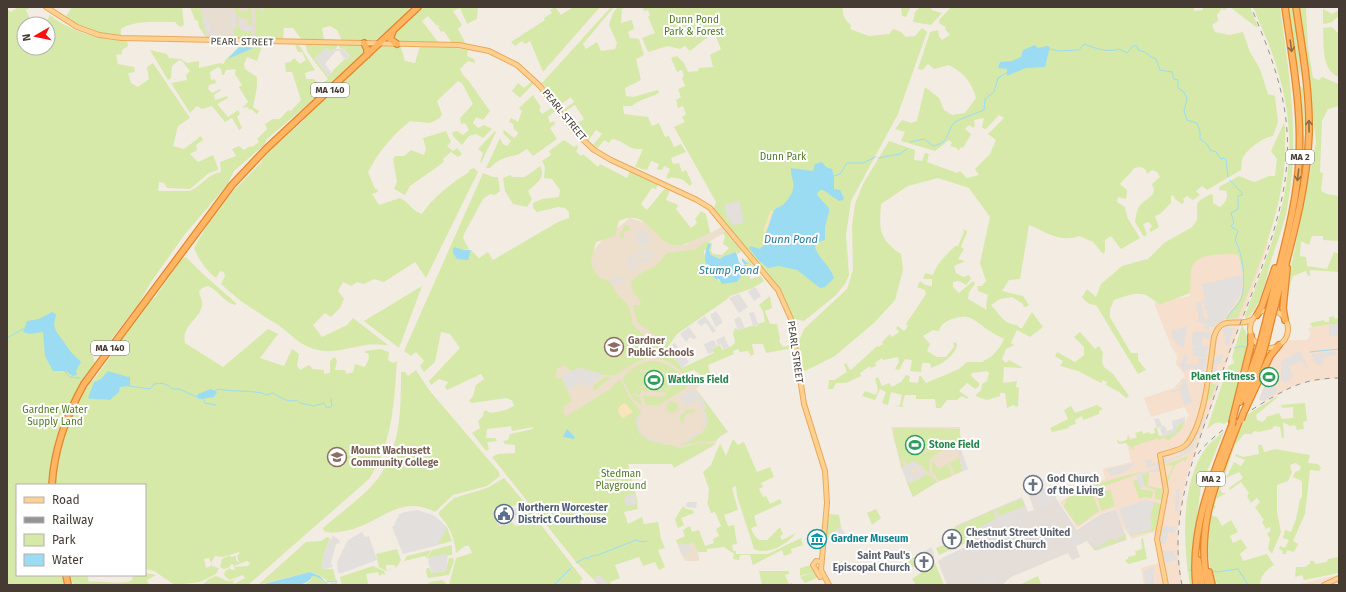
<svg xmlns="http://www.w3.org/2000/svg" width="1346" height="592" font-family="'Fira Sans',sans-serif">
<rect width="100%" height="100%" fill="#f3ece3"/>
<path fill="#e7ddd1" d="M198,7h72l-14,32 -50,1z"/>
<path fill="#f6dfcd" d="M1269,242l-83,237 -8,48 1,30 3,28h-38l-3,-17 21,-6 -5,-29h-7l-18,6 -10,-13 -6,-18 -19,7 -20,13 -17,-26 23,-14 22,-9 -2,-10 28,-7 -5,-23 18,-3 14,2 23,-9 8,-14 -5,-8 -33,10 -7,-19 30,-10 11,-13 -9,-11 1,-8 -6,-10 -17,-43 36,-7 -4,-36z
M1333,324l6,1v53l-34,4 -18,7 -23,13 -5,-3 6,-14 -4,-4 10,-24 7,-10 11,-7h18l4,-6 -3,-6z
M1339,575v10h-45z"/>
<path fill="#e4ddd8" d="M1051,486l6,14 20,30 22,-15 17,-6 11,31 -32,11 -8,-10 -11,5 4,11 -8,3 -4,-7 -57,24 -9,8h-55l-9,-24 27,-14 -10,-21 67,-29 6,15 6,-2 -5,-15z"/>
<path fill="#eddfcc" d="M630,218l18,6 9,11 23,4 4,6 8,-4 -4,-6 16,-8 7,6 14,-8 4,5 -30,18 -36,98 27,36 8,-6 5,7 -7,6 32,43 -11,7 -2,6 -41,23 -2,-4h-44l-76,-43 7,-74 28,-88 16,-20z
M891,427h69l-1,20 9,22 -32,14 -23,14 -12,-30z
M691,534l8,22v5h-14l-9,-21z"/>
<path fill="#d6e9a9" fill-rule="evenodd" d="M18,7h13l-5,3 6,14h-8v24h24v-24h-3l5,-9c20,17 51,25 77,26l1,5 -6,4v4l-6,1 2,9 16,3 1,5 -7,1 3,10 7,4 11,-8 -2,-12 6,-4 37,55 -12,8 -5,20 11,3 17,-13 2,4 -7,5 1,5 -7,4 8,8 15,-7 5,13v2l-9,3 -19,16 -23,-1 -3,-5 -5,-1 -1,9h32c12,-5 17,-17 31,-19l-1,-10 16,-6 -4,-7 7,-3 5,4 6,-4 2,1 7,-5 -2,-3 10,-10 -2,-5 8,-5h7l8,-9 3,1 10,-11 -9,-28h-6l-1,-9 5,-1 4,-4 6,6 6,-4 -4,-8h-4l-3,-7h4l16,25 -10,3 1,6h8l6,6 8,-6 -20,-26 -3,-9 32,1v3l-7,4 -3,-4 -12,10 13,18 5,-4 -3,-4 2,3 12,-11 -3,-3 5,3 4,-4 -6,-7 -5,-1 1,-3 23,1 2,5 -33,33 -65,55 -3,6 -30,26 -7,14 -42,49 -34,48 -12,21 -32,42 -14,11 2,7 -10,15 3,2 5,1 17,-24 6,-12 31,-41 9,-8 26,-38 4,-1 17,17 33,29v2c-10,-1 -18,-15 -28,-19l-6,2 -3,4c1,5 4,8 3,13 -2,15 -21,20 -17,38l38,24 45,-38 10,5 -18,24 24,8 8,-17 7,5 -2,11 3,5 9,-5 4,4 11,1v4l6,-1v-12l4,-4 3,3 -2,10h10l1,4 7,-2 2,-8 10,3 4,-9 -1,-5h-3v-2l15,-2 9,3 -1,8 5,3 4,-2c-3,40 -4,83 -28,118l-121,106h-46l7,-6 7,-3 12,5 11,-2 -6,2 1,3 11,-6 -2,-3 -14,5 -5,-5 1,-4 5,-3 1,2h4l-1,-3 14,-1 2,-3 -3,-2 -13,5 -1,-2 -3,1v2l-6,2 -4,-2 2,-8 8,-4v2l6,-1v4l3,3 -2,-7 3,-3 -1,-1 -16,5 -8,-1 -4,7 -2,-5 -5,1 2,9 5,-2 1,-3v3l7,2 -3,6 -16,8 -25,3 -21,-14 -9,-2v-84h-128v90h45l3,10h-58v-576l4,3z
M72,7h110l2,18 -4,2 -5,-5c-15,0 -42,-2 -54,7v7c-14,-1 -48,-7 -55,-20z
M190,7h10l6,28 2,3 -1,1 -8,-12 -1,-6 -3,-1z
M234,7h5v4h4v-4l1,4h4l1,-4h3v20l-3,-2 -1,-6 -10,-2 1,12 13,3 -1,8 -17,-1 -1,-8 4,-5v-11z
M255,7h4v4h5v-3l5,-1h145l-39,34h-33l-5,-11 -7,-4 -8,2 2,12h-22l-9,-12h-9l-1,12 -27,-1z
M422,7h56l-1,12 -10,5 -7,-16 -7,3 9,14 -4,4 8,15 -15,-2 -7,-11 -3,1 -3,-5 2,-1 -4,-1 -8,-9 -6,5 16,21h-41l-6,-5z
M555,7l6,8 12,-8h27l-57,65 -13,-31 -5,3 -3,-3 -7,5 -4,-4 34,-22 -1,-2 8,-5 -2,-3z
M611,7h3l-31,37 3,5 11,-7 4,9 14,-2 2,-6 -8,-18 4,-12 4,-5 12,-1 -7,2 -1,14 11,-3 2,9 -6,3 2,6 9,1 5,16 -8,4 5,21 -16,8 1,8 7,1 25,-7 1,3c-9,5 -20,6 -27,13h-9l1,8 24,3 4,9 7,-3 6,14 4,-1 5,11 7,-3 5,8 -15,6 2,6 6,-1 3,9 4,-2 6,13 -2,3c-9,-9 -8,-6 -19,-9l-1,2 -4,-1 4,-9 -6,-3 -2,4 -5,-1 2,-5 -8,-3 -4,9 -12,-3 8,-18c-18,1 -16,-8 -31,-10l-3,4 -5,-3 -7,9 -4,-4 9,-11 -6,-4 -8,11 -14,-15 10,-7 -9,-14 -11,7 -1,-2 11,-8 -3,-5 -11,8 -18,-22z
M643,7h200c-1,8 2,13 8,18l-1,4 19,7 20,-2 4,-5 8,3 5,5 9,-1 7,-8 5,4 -29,82 -47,87 -5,34 3,40 -4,9 -10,12 -31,25 -10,-2 -30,-49 -51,-60 3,-8 -42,-75 11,-5 -3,-5 4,-3 -3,-8 -5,2 -2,-8 5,-3 -3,-8 7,-3 -3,-8 2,-2 -2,-6 -5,2 -6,-14 6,-2 7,7 4,9 10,-1 1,-3 14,-1 -3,-12 11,-6 -7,-17 -24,19 -5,-5 -5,3 -12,-3 -20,6 -6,-14 13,-5 -7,-16 2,-2 -2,-5 -4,1z
M901,7l9,1 -4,9 -4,-1z
M920,7h12l-1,3 11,3 -11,12 -18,-3 2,-10z
M951,7h242l2,4 8,-1v-3h21l3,2 -4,1 -1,-2 -5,7 1,6 -6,4 3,7 14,3 14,-3 7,20 10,17 8,25 7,2 3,26 -5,14c-10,1 -28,14 -31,24 -1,3 0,7 -1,10l-34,20 -5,-4 -6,5 4,4 -7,5 -6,-4 -4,3 1,3 -2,2 -7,-5 -2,-4 -2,1v7l-11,11 -5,2 4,11 -8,5 -2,-2 3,-4 -3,-4 -6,2 4,10 -3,3 -9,-15c1,-6 2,-14 6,-18 5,-5 12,-7 13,-14l-2,-6 8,-7 -3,-5 -5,-2 -5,4 -1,-4 -5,-3 -7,1c-4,7 -11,11 -14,16l7,6 -1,9 -8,-2 -1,5 8,5 2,10 13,21 -19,11 -10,-13 -6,4v11l-2,3 -10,-12 -14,-6c-19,7 -33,-4 -50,-11l-9,54 -11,1 -7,11 21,5 6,9 -3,2 -3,-1v-2l-11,-7 -12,2 -9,6c9,9 12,19 26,20l3,3h2l10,-16 11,15 -13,10 -13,-7 -6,13 3,2 -8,4 -4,10 4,4 3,-3 14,8 -19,-1 -1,16 14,-2 -1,6 3,1 -1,18 -2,1 -2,-2 -7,3 -2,-15h-5v3l-13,4 -12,-4 6,-6 1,-6 5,-3 2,-8 -2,-2 -15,2 -1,3 8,7v3l-4,3 -8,-6 -8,8 9,6 -1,2 -5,-3 -5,4h-10l-6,8h-5l-1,-9h-19v-4h-11l-3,10 3,2 -10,-1 5,-1 2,-10 -11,-3 -3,13 -6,-2 4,-11 -6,-3 -5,11 -13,-4 3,-5 11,4 2,-5 -3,-11 3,-2 4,9 7,-3 3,4 9,-5 5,-7 4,1 -1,6 9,1 1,-7h2l5,7 33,-14 8,-7h15l10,-6 8,-9 4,-8c-6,-3 -11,-6 -16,-9 -15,-10 -17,-17 -36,-11 -7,3 -11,5 -13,12l-6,-1 -10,6 7,8 -3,7 10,6h9l8,-10 -1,-4 3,-1 1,4c-4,11 -15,18 -26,22l-1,-5h-8l-1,9 -11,-1 2,-11 -7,-1 -6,11 -4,-1 4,-7 -1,-5 -15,3 -1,-2 -7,5 1,3 -5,2 -1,-2 -10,7 1,3 -15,7h-10l-3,6h-5l1,-9h5l13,-8 -3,-8 2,-1 4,7 2,-1 25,-23 1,1 5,-3 -1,-2 8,-8 2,3 7,-5 -3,-4 2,-2 6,5 4,-5 -2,-2 20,-30 -1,-4 -8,-3 3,-6 5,4 7,1v-7h-9l2,-6 8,2c5,-14 13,-19 22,-29h3l6,-14 -1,-2h3l1,2 -6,15 3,2 -6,10 7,2 -11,5 2,7 7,4 6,-2 2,4 -5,6 -7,-4 -6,1v5l6,6 14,-12 2,3 -6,8 -1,7 19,11 -1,-5 2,-10 -10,-4 -1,-5h5l4,-5 -6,-18 10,-46 -21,-29 -31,-10 -30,8 -27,18c-2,27 -2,34 20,50l2,16 -8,30 -20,22 -40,34 -34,17 -2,-32 5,-12 43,-40 6,-19 -1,-44 3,-22 8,-20 26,-43 26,9 -1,10 8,1 3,-8 4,1 -2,8 30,11 3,-2 7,7 12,-3 -4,-6 15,-15 6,-14 -8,-6 16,-16 -5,-3 -13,14 -4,-1 2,-10 -10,2 1,6 -2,2 -4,-3 -4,4 6,5 -8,14 -2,-1 -3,4 -1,-3 -7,-2 2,-3 -3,-3 -14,11 -34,-10 4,-9 -10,-3 7,-9 9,3 6,-2 8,-34 14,11 5,12 8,5 13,-2 11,-15c-5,-17 -12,-25 -27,-33l-15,4 -6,-5 -6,6 -4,-1 12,-37 8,-2 1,6 3,4 8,-5 -5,-6 1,-2 -6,-3 -1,-4z
M1230,7h20l8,20h-2z
M1253,7h27c9,65 20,131 8,196 -3,21 -12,41 -18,61 -5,19 -8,42 -24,55l-1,-4c32,-84 60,-149 34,-240 -6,-24 -17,-46 -26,-68z
M1288,7h5l8,64 -1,4 -5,-16z
M1299,7h7l2,40 5,31 6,2 3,-3 17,7v22l-11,3 -6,12 -2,51 3,1 -2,18 6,3 12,2v45l-16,-1v-4h-11l-3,9 -8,-4 -1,15 6,1 1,9 20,3 7,-17 5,2v18l-29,-2v6h-2l-2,-5 -13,5 -4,12h-2l29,-146z
M1323,9l9,5 7,-4v6l-7,6 -7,2 -2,-1z
M1332,27l7,7v43c-18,-6 -15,-34 -16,-49z
M237,45l25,1 -5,15 -10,-4 -3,7 1,5 12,8v10l-4,20 6,4 -2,3 -6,-5 -2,1 -1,-3 -6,1 6,-6 -9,-15 3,-2 -7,-11 1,-5 -10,1 -2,5h-2l-1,-6 -3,-2 -8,5 1,8 3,-1 3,4 -8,2 -1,4 4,4 8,-4 1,1 -7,5 1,5 12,-4 1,2 -11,6 11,13 10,-7 2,4 -3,3 5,11 -3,2 -7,-12 -7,4 -13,-16 -10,3 -5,-3 -7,7 -19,-30 16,-3 -1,-5 4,-4 -8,-10 -3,-1 -7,6 -1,12 -3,2 -18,-30 17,4 2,4 12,1 6,4 12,-2v7l21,-5 4,1 1,-4 13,-12z
M382,46l19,1 4,14 10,2 5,-17 32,1 16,3 -1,6 7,3 1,4 -7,-2 -8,8 3,6 5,5 22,31 -7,9 -7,-3 -3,6 5,5 6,-3 8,4 -9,9 -7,-4 -7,2 -7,9 -9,-9 -1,-4 5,-1 6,4 6,-5 -4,-7 -4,1 -1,-6 13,-14 -11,-21 -4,-2 -21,20 5,13 -2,4 -10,5 -20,-2c-18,15 -31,30 -42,51l7,17h2l1,3 -6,2 7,11 21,-7c9,4 12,13 22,16 10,-16 31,-32 47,-42v-2l5,-2 4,4 -52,106 -11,-16 -31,20 -10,-3 -10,5 -7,-2 -6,4 -8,-4 -5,9 6,8 -4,9 -9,9 -6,-4 -12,12 9,12 25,-12 6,-7 35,27c-7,0 -15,-1 -22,0 -14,2 -28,7 -42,6 -25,-3 -30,-16 -49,-28 -19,-12 -38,-23 -54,-39l4,-8 -1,-4 -4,-1 -4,7c-10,-8 -18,-19 -22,-30l19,-33 22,-26 25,-25 6,-10 38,-34 3,-5 72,-68z
M532,81l2,2 -14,15 -8,-7 6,-8 6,5z
M1300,86l3,2 2,32 -1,29 -2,3v-34l-3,-27z
M533,95l8,12 -2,3 3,4 11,-7 2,4 -7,6 2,6 4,-2 1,3 -5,4 7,11 -24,17 -6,-7c-4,2 -7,5 -11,6 -11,3 -18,4 -26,13h-4l14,-30 3,6 4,2 4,-5 -8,-8 1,-3 10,8 4,-4 -1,-3 -3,-1 -1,-6 -4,-2 2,-4 7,4 4,-11 -3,-3z
M1284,123c2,5 1,12 1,18 3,57 -26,125 -47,177l-13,1c4,-6 10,-12 14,-18 8,-15 5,-31 -1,-46l-4,-1c-14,1 -40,-2 -43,17 -1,7 0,15 -1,22l-31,12c-16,-16 -24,-12 -45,-5l-4,9v8l21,36h7v7l8,10 -8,4 -42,-69c-7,0 -10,-3 -14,-8l5,-8 9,8 5,-13 21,-18 26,-7 16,-16 28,-16 5,-7v-16l3,-4 11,-6 2,1v8l7,4c5,-4 9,-10 6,-16l-7,-1v-3l20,-11 15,6 15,-6h6l2,-17 -6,-8z
M446,131l5,11 -4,4 6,5 4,-3 5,6 -4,3 -7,-5 -8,7 1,3 -34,24 -5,9 -11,-6 3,-7 -4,-23 2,-3h9l7,-6 13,5 2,-6 -3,-11z
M495,131l1,1 -15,31 -1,-1 3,-9 -5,-4z
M564,140l10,7 3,-2 1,3 -2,3 5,5 2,-2 15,13 2,-3 27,14 3,-7 28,13 -2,5 -4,-1 -11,16 6,6 19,-23 4,3 -4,10 12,5 -2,4 15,19 6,-5 -2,-4 6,-8 5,3 4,19c-10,4 -24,13 -35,12 -21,-2 -28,-38 -56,-24l-4,15 -19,6 -5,19 2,8 7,9 10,4 6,11 13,13 4,19 11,10 7,20 -2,3 -13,4 -20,13h-13l-23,-7 -9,3 -6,-6 -8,3 -1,11 6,-1 10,23 -9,6 1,3 -2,2 4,3 -8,6 51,-31 11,-11 10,19 11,14 -5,9 3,12 9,7 33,8 19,-5 15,1 -41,24 -2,-4h-44l10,39 -1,1 1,5 -14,3 4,12 14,-7 2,7 14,-2 3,17 4,9 -7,2 7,17 -6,3 -4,-8 -12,4 -4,-9 -24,8 5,13 -10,4 1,3h-12l-23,-23 -84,-105 6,-3 17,-1v-8l-10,-1 -2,-3 5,-1 2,-6 23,-5v-2l-21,4 -1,-5 -24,3 -1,9h9l2,3 -10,1 2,7 -3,2 -14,-18 8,-5 -2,-7 6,-6 -1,-1 2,-4 6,3 15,-3 8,-4 -2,-6 -6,-2 -34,5 -3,-2 4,-5 3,-11 8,-6 -3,-5 -34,16 -2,-3 3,-5 -9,-3 -8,6 -2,-4 31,-33 -10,-14 -9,-2 -6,30 -11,10 -4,-6 4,-5 -8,-9 -5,4 -7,-5 79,-178 10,4h5l2,14 -5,4 -5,-1 -7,5 -19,35 -1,4 6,11 -6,1 7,4 1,-4 8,8 9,-6 5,8 65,-38 11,-4v-6l-4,-4 -7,-1 -21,5 -4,-4v-5l9,-4 17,-2 1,-7 -8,-11 -8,-1 1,-11 -3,-6 9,-6 -2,-4z
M540,166c7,12 -5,18 -12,25l4,8 -5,8 -14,-3 -8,-13 -2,-13 7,-3 3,2h12z
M625,225l3,1 2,4 -7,2 1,6h-3l-2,-1z
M725,231c5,8 15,11 16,21l-3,2 -2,-2 -12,4 -4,3 -9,-4 -2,-5 -3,-1 -2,2c1,11 6,20 11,28h4v2l25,-6 5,-7 -4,-2 3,-4 -3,-3 4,1 6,8 -4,3 2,3 -3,2v3l11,-3 3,5 -11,7 -23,8 -4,4 -49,34 -10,14 15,20 32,-15 -2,-4 8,-4 2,5 10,-4 3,-4 -2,-9 2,-5 3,2 17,-5 2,2v-3l8,-2 -2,-11 -4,-6 11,-9 2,12 -7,3 5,13h7l3,14 -1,3 4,6 8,-2 -1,-9h1l2,9 -5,4 -22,4 -3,-9h-11l2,10 -3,2 -3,-5 -8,1 -2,-3 -5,2 1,3 -26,11 2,9 -8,2 -8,-6 -7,2 4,8 -2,2c-9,-13 -17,-21 -33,-24l-3,-14 3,-3 -1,-6 -18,-13 -4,-17h7l1,-3 -8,-10 -2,-11 12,-9 14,-7 10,-12 29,-4 10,-8 6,2 -1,8 2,3 9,1 7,-7 -6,-4 2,-8 -2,-3z
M422,286l-23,62 -35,-27z
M1334,316l1,3 4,-1v7l-6,-1 -21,3 -2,-4 14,-3 1,2h4v-5z
M1242,325l4,7 2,12 -19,77 -5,3c-9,-4 -10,1 -17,5l21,-63 6,-3 -2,-6z
M1080,332l15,17 4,-3 4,7 -1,9 2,5 9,7 16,22 -3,2 -7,-6 -13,-7 1,-3 -4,-2 -2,3 -23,-12 -18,-5 3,-5 -8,-5 2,-4 18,10 9,-7v-8l-10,-10z
M649,361c16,-1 33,10 38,26l-28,18h-13l-3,-9 22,1 1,-4 -25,-3 -1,5 -7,-2 3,3 4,1 2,7 -2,1 -4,-5 -2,1 -12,-23 15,-13zM640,370l32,3 -2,17 -32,-3v-1l31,3 1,-14 -30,-3z
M416,370l13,20 70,82 1,4 -13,10 -34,9 -18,17c-36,-19 -56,13 -90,19 -8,1 -14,3 -21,0l-1,-3c18,-16 46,-35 58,-54 20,-31 20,-67 20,-102h4l3,4z
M605,377l6,1 -16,12h-2v-4z
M1211,383l5,2 -5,13 -5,3z
M696,389l32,43 -7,3 -5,6 -17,1 -20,4 23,-13 5,-8 -1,-13h-2l2,-7z
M1277,396l1,1 -22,18 1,5 5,2 4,-3v-2l13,-4 3,6 11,-1v-11l-11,1 -1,-3 24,-2 2,18 -4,1 1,7 -7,1 -2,-5 -5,1 -7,-4 1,16h-2l-2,-11 -6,-1 -2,3 -14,3 -3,-1 -4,3h-7l-9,11 -15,44 2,4h4l-13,8 3,7 -5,1 2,-11 32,-82z
M666.5 407a5.5 5.5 0 1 1 11 0a5.5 5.5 0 1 1-11 0Z
M1097,405l6,4 -4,2v3l-16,6 -1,-4 -7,4 1,4 -7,2v2l-17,4 -2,-4 18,-9 -4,-9 7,-4 4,7z
M692,409l5,2 -11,3 -2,4 -1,6 -4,-7 8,-7z
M1185,422l-4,8 -12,10 -6,-2 -4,2 -1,-2 -24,8v4l-8,-7 -8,1 -1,-5 3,3 7,-2 1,-6 2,6 7,-2 -2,-5 7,-2 1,3 6,-2 1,2 5,-1 -1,-5h3l2,8 15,-3 4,-8z
M893,428l67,1 1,21 -7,-3 -9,3 -3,-5h-7l-9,6 -2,-1v4l11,-8h6l2,4 -13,8 -1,14 -4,-1 -3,-6 -3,1 -4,-5 -9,4v-3l-5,-4 4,8 -3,3 -9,-36 1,-1z
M1224,431l-23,55 -8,62 1,37h-4c-7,-40 -10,-102 16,-137 5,-7 12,-11 18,-17z
M733,439l5,6 6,-3 13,30 13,-5 4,10 -13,6 2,4 -4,2 4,8 3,-1 4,8 10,-5 2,4 -28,13 3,10 -6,2 3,7 5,5h8l13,-13 3,7 -3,2 2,4 14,-7c-8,11 -29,23 -42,16l-17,-53 -1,-10 -4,2 6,22 -14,5 4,11 6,-1 3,19 -5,1 1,6h3v3h32l33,-16 2,7 -12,4 1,4 -8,3 -2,-6 -29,15 -3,-10h-10l-1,5 -6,-1 1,-5 -10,-7 -17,2v3h-9l-5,-10 -9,4 -1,-3 -5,2 1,2 -3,-7 9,-3 -2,-7 7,-4 2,6 7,-2 6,16 9,-3 -1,-4 6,-3 -3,-7 5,-3 -6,-14 -4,1 -4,-11 1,-1 1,-12 -6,-17 8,-7 9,-22 6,13z
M1258,445h4l2,7 11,-3 35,6 -2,8 10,1 3,4 -2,3 -9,-1 -5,44 -12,27 5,3 -4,8 -7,-2 -1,4h-4l1,-3 -4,-2 1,-3 5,2 4,-8 -6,-2 2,-8 6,2 5,-13 4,-20 2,-2v-16l-9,-4 2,-5 5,-2 1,-3 -5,-4 -6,2 2,7 -4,9 -11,4v27l4,20 -9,22 -4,-5 2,-10 -3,-5 4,-4 -2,-3 -3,2 -4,-7 2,-2 -9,-13 5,-5 -3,-4 -6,5 -4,-7 2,-3 -8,-11 -11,8 -1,-2 14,-10 -4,-6 -13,6 8,-16 7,4 4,-6 -10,-4 1,-2 7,3 16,-3z
M959,456l1,7h-2h2l3,8 -8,3 -6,-11 6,-3 2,2 -1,-2z
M1188,456l-2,5 -3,-1 -8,5 -8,19 -1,-7 3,-1 4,-11h-9z
M934,461l3,7h3l1,3v-4l7,-3 4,12 -13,5c-4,-6 -9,-10 -7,-19z
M1146,471l-52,19 -1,5 6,16 -20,14h-2l-13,-18 2,-8c24,-15 52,-22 80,-28z
M1149,472l-1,14 15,3 -2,11 -6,-1v-9l-12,-4 -2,-11z
M925,474l7,2 5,6 -24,15 -6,-14 13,-4z
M504,478l21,25 -25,6v2h-3l1,-3 -5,1 5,17 12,-2 1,-2 6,4 8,-2 10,-7 48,62 -3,2 1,2 -3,2h-129l7,-27 16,-5 -3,-7h-4l-9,7c-2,-17 -6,-26 -17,-38v-3l15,-14 33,-10z
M1139,479l1,10 13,2 -1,7 -7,-1 -6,2 -6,-18z
M1110,489l5,17 -14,5 -4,-16z
M1022,499l3,7 -26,10 -3,-7z
M1154,502l7,2 -5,26 -25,6 -4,-6 4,5 21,-6 -2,-11z
M526,505l7,9 -7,7 -3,-14z
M683,506l3,3 7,1 1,3 -13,5 3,7 -6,3 -3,-9z
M876,509l5,9 -9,7 -5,-12z
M993,510l3,9 -16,8 3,8 -44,20 -3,-7 10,-4 1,1 11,-6 -4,-11z
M828,514l11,1 2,12 -7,5 3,5 -6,3 1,-3 -7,3z
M1210,515l7,2 5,9 9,-6 7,12 -8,4 3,7 8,-4 6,9 -7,6 3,7 24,-7 7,11c-7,4 -14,11 -14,20h-42l-1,-2h-3c-7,-28 -8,-39 -4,-68z
M447,527l5,14 -14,4 -1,-2 3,-3 4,-12z
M1124,533l2,2v4l-31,11 -11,-15 11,14 16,-10 4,2 9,-6z
M327,537l3,1 -7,18 -1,12 2,1h9l3,11 -9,1 -8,-6 -9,-3 -52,13 48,-43 15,-1z
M1143,538l4,21 -19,5 -3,-4 3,-1v-2l8,-2 -1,-4 7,-2 -1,-10z
M452,545v10l-25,4 5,-9z
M397,549l4,11 -5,8 -1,-3h-9v5l6,-1 -6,2 -7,-4 -3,-13z
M431,550l-4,8 -2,-2 -21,5 3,-5z
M921,554l1,1 -9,5 2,3 3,-2 1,2 -2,2 2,2 1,-4 2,-1 2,2 10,-10v3l-16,13 -4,-4 -14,7 -3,-7z
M1339,557v16l-35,7 -2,-5 -7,2 1,-10h10l1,-2 3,-1v-3h4l1,3 12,-2 1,-3z
M449,558h4l1,3 -5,14 -21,3 -2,-7 1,-3h2l3,5 13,-2z
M935,563l9,22h-28l-4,-6z
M811,565l6,10 -6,-9 3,6 -14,4v-8z
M373,566l11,5 1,4 -3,-1 -3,2 -1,-4 -12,2 2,10 -26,1 -2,-8z
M759,571h30v3l-4,1 4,9 3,-1v2h-30z
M814,572l3,5 -2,2 -10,4 -5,-6z
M145,573l11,2 -9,5 2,5h-74l-5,-4 -1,-6h18l2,7c14,-2 28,3 42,-1l3,-6h11z
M312,576h6l10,8 9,-2v3h-33l7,-5z
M1038,576l3,8 -22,1z
M442,580l3,2 1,3h-19l3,-3z"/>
<path fill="#fae4bc" d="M771,210l2,2 -1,8 -7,12 -2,-1z
M625,403l8,9 -10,6c-7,-5 -6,-12 2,-15z"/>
<path fill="#e3dfdc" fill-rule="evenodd" d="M235,14l1,13h-5l-1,-12z
M208,18l3,14 -5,1 -3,-14z
M239,19h4v6h8l1,7 -11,-2z
M326,48l4,3 3,-2h10l7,7 -4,4 -6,-7v-2h-4l-11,13 7,9 -4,3 -13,-18z
M739,201l5,22 -10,2 -7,-7 -2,-12 1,-2z
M637,230l4,1 3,14 -4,1 -4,-15z
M644,230l3,1 3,13 -1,1 -4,-1 -3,-13z
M644,249l3,2 -3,3 -10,5 1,1 -7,5 -1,-1 -2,-3z
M650,251l4,3 -7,7 -8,2 -7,7h-2l-1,-3 9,-5v-2l8,-3 -1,-1z
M1243,275v7l-4,15 -16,23 -9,7 -5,-1v4l-5,-2 3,-3 -10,-4 2,-3 -3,-15 9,-3 -3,-16zM1205,303l-1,7h3l1,8 -3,2 -4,-15z
M622,277l2,5 -2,1 -10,1 -2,-2 1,-3z
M753,288h3l5,8 -7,5 -6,-9z
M739,294l9,13 -9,6 -10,-15z
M716,311l6,9v3l-6,4 -6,-12z
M754,312l4,12 -5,2 -4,-13z
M705,316l11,15 -3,2 -7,-10 -5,3 -4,-4z
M740,317l5,11 -7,2 -4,-11z
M1329,324l10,1v11h-10z
M1226,325h3l1,4 4,-1 -6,18 -4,-2 3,-6 -3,-3 1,-3 -3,-1z
M1187,326l-3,21 -5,-1 -7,-8v-7z
M689,327l8,11 -4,1 -3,-2 -4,5 -6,-8z
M1195,331l16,2 -2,6 -6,-2 -2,9h-2h10l-3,6 2,6 -16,-2 1,-9 4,-1 -5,-1v-11z
M724,336l5,11 -6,2 -2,-5 -3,1 -2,-5z
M714,340l3,6 -5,2 1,4 -5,2 -4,-10z
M675,343l14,19 -7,6 -15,-20z
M1299,351l4,6h1l5,14 -7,-10 -10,4 -3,1 4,10 -7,7 -5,-3v-18z
M1335,351l1,3 -13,4v6l-4,1 -5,-3 -2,-8z
M1221,354h2l-2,10 -4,-1 -1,6 4,1 -2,5 -4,-1 -3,7 1,-10 2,-2 -2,-1 1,-9h3l1,-4 3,1z
M1186,355l2,4h-2v5l12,1 1,-7 8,1 -3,12 -12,-3 -8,3 -2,-1 1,-2 -5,-3 4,-4 1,-5 2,1z
M579,368l17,4 7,3 -17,13 -8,-17 3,11 -12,7 -3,-1 -4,-10 1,-3z
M1273,378l4,1 -2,3 2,10 -15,9 -2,-1 -1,-1 7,-17 4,1z
M1186,379l4,19 2,-1 1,4 -9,4 -4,-15 -8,3 -1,-2 8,-2 3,-5 -1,-4z
M693,389l2,1 11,16 -3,2 -6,-8 -10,6 -7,-7 1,-2z
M1205,406h2l-4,9 3,2 -4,11h-3l-1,3 3,1 -2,3 -4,-1 -1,3 3,2 -3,9h-1l-7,6 -22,10v-9l5,-1 1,2 -5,2 1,2 4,-1 10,-4v-4l6,-3 12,-22z
M706,411l2,10 -3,7 -18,15 -1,-2 18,-14 2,-6 -2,-9z
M641,412l-3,13 4,9 10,6 14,3 -1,2 -17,-5 -9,-7 -3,-12z
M1185,417v5l-7,3v3l-4,5 -11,4 -3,-8 2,-2 -5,1 -3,-9 5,-1 3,8h3l2,5 6,-2 -1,-8z
M954,447l7,3 7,19 -5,2 -4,-12 2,-1 -3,-8 -5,-1 -6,2 -1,-2z
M1151,459l1,4 6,-1 1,3 -11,3 -3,-8z
M915,461l4,5 -10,5 2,5 10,-5 -2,-5 3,-1 3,9 -18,9 -5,-16z
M1134,463v2l-12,8 -11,3 -3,-4 -1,-3z
M1160,467l1,5h-13l-6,4 3,9 -5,4 -4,-14z
M1049,488l6,12 -15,11 -6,-17z
M1176,489l4,1 -2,21h-3z
M635,494l2,10 -11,2 -2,-9z
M1144,500l10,2 -4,16 2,11 -21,6 -6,-8 -6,-18z
M688,502h9l-1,6 -10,-1v-4z
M520,506l5,2 1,15 -9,3 -3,-17z
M1025,506l2,5 -24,9 -3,-1 -1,-3z
M418,510l17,6 12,11 -7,14 -3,2 2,2 -36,9 -11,-27 2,-1 3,-8 2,-1 -1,-2 7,-3z
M497,510l2,11 11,-2v5l-12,2 -4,-15z
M1022,515l1,4 -15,5 1,3 -3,1 -4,-7z
M996,519l3,6 -16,9 -3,-7z
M1163,526l12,1v6l-7,-1 -1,7 -2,5h-5l-1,-8z
M841,527l7,12 -7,5 -7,-12z
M1069,531l9,4 5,7 -10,4 -3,-9h-9l-17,8 -2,-6 15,-6z
M362,532l3,5 4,-1 8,24 -35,13h-4l-1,-11 7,-14h1l-1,-1 4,-7z
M332,535l7,5 1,3 -4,1 -5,19 2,4 -9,2 -2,-1 1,-12 6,-16 3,-1z
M985,538l1,4 -17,8v-4z
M684,543l1,3 3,-3 3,9 -9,4 -4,-10z
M988,543l3,5 -20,6 -2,-4z
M931,547l3,6 -8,9 -5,-8z
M964,548l-1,7 -22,10 1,-7z
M1162,551h12l3,9 -13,3z
M448,554l-2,17 -14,2 -4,-11 2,-5z
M1153,567l1,18h-8l-3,-14z
M1000,570l-5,15h-7l-3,-6 -5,3 -3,-8h2l2,5z
M596,575l6,2 7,8h-10l-5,-4z"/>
<path fill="#9cdcf3" d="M1035,45l3,3 9,-2 3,1 -5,20 -19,1 -19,8v-7l-9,-1 2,-6 12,-1 9,-4 2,-7z
M244,47l9,1 -25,11 10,-11z
M822,162l4,5 6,2 2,7v13l6,1 4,8 -1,2 -4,1 -16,-11h-2l-4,3 1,3 11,12v4l-4,15v13l-7,2 -3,5c4,13 16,19 19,31l-9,9 -5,1 -23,-18 -18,-4 -11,2 -10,-8 -9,-12 2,-2 9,3 3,-3c1,-5 9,-34 12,-37 4,-3 2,0 6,-3 4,-2 11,-11 12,-17 2,-7 -3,-14 -2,-21l22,3 2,-7z
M708,244h3l-2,6 2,5 9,4 4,-3 12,-4 3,10 3,4 3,-1 -3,-4v-3l7,6h-3v3l4,2 -5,1 -8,12 -15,2 -3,-5h-4c-8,-14 -14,-17 -7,-35z
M455,247l8,3h8l-3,10 -11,-1 -4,-6v-4z
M52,312l4,2 -2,11 2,6 15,21 10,10 -5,9 1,4 -4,1 -8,-5h-12l-8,-15 -2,-24 -13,2 -7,-2 4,-11 12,-2z
M108,371l20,6 2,-1v10l-10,1 -1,5 -9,8c-8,-2 -14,1 -22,-2l6,-16 7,-3z
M211,389l6,3 -3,5 -13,2 -4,-1 1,-4z
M567,429l8,8 -1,2 -11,-2z
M310,572l10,4 5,6c-5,-3 -6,-6 -13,-6 -4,14 -40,9 -52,9z"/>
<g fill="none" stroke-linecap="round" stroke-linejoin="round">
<path stroke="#9cdcf3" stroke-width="1" d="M1049,49l10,2 20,-1 5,-6c10,4 24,9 35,5l8,4 6,-7h4l1,4 7,2 6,5 5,2 4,11 12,2 2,7 4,1v8l5,3 4,7 -3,13 3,9 10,3 3,9v7l7,5 3,6 6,2 5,7 3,-1 2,2 2,17
M910,142l14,-3 9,7c20,-4 12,-18 24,-25 8,-4 18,-7 27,-11l1,-11 9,-7 4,-14 10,-6
M878,158l22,-4 7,-5
M834,176l6,-2 7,-11h16l13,-6
M1227,319c2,-7 9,-11 13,-18 7,-14 3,-48 -5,-61l3,-9 -7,-5 3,-3 -3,-10 7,-4v-13l4,-1v-2l-12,-13
M7,338l16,-9
M1234,348l9,-2 3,2
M1310,352l29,-3
M63,370l7,7 10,1
M129,386l21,3 4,-5c8,-1 13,-1 18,5h7l18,8
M215,391l4,-2c11,3 42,1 47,6l7,-2c9,5 14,10 24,7l3,3 14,3 10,-3 3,5 5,-2 -1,-7
M203,398l2,5 11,2
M576,563l9,-5h4l2,-2 7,-1 38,-15 7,2 4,-1
M1189,570h3
M1213,571l4,1 21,-3 10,16
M326,582l11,-1
M554,585l17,-17"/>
<defs>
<path id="major" d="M46,7l31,20 22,8 22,3 338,7 30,6 28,14 23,21 35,46 19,18 17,10 86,40 13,8 68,82 13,29 13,85 21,67 2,32 -6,67 8,15
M1250 329a19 19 0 1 1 38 0a19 19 0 1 1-38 0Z
M820,577l-7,-12 3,-4 5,1
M1166,585l-9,-46 9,-48 -6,-36c8,-3 20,-4 26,-10 19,-20 24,-81 28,-108 8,-25 25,-8 39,-18
M1324,585l15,-7"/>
<path id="highway" d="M393,31l-3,8 7,5
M364,43l3,6v6
M1270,305c11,-48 27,-97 29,-146 3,-51 -7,-102 -14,-152
M1275,306c14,-56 32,-114 34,-172 1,-43 -7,-85 -13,-127
M1257,315l5,-9 13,-38
M1285,320l-2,-12 4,-40
M1261,341l6,-24
M1266,342l6,-25
M1246,401l17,-48
M1240,402l18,-51
M1243,414l27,-58 9,-11
M1232,422l19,-77v-9
M52,485c2,-37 14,-69 32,-101l148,-199 34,-36 152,-142
M1198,560l4,25
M1209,572l3,13
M66,575l2,10
M1196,585c-6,-56 16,-108 36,-160
M1208,585c-14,-59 11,-110 31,-164"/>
</defs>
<use href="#major" stroke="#e9aa5b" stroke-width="6"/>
<use href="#highway" stroke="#e4862b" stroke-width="8"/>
<use href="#major" stroke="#ffd090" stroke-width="4"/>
<use href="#highway" stroke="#ffb562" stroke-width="5.5"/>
<path stroke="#949494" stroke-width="1" stroke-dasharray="5 5" stroke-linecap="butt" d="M1198,454c11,-19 77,-61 99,-69 13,-5 28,-7 42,-7
M1182,585c-12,-57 5,-109 23,-162 11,-31 20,-61 32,-91 24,-63 55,-132 50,-201 -3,-44 -19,-84 -36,-124"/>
<defs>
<path id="highway-bridge" d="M1267,317l3,-12
M1272,317l3,-11
M1258,351l3,-10
M1263,353l3,-11
M1241,420l2,-6
M1232,425l1,-4"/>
</defs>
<use href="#highway-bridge" stroke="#e4862b" stroke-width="8" stroke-linecap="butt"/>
<use href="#highway-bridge" stroke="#ffb562" stroke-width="5.5"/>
</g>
<defs><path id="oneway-shaft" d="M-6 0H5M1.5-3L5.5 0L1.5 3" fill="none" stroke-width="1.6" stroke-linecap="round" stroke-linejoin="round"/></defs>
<g stroke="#8f6c46">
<use href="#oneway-shaft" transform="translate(1291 46) rotate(82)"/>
<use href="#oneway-shaft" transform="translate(1309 126) rotate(-91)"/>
<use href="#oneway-shaft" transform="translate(1298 175) rotate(97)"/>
</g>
<defs>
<symbol id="school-ring" viewBox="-11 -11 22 22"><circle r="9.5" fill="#fff" stroke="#8d6e63" stroke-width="1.5"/><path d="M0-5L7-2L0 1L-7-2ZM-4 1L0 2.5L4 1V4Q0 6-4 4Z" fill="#8d6e63"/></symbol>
<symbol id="stadium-ring" viewBox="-11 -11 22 22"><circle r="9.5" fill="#fff" stroke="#2e9e5b" stroke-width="1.5"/><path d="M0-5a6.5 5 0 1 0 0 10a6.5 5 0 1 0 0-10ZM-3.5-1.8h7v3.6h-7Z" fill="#2e9e5b"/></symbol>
<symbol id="university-ring" viewBox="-11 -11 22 22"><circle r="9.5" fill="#fff" stroke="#8d6e63" stroke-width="1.5"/><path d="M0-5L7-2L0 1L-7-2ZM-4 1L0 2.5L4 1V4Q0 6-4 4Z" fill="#8d6e63"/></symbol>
<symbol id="church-ring" viewBox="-11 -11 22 22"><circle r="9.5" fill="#fff" stroke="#6b7280" stroke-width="1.5"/><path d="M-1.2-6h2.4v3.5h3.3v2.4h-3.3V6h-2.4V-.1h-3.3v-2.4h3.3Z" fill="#6b7280"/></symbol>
<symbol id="civic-ring" viewBox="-11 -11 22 22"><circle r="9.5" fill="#fff" stroke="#5c6f8a" stroke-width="1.5"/><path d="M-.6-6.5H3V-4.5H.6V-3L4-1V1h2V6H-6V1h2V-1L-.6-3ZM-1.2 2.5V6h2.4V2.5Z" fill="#5c6f8a"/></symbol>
<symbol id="museum-ring" viewBox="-11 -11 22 22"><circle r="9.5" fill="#fff" stroke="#0f9aa8" stroke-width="1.5"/><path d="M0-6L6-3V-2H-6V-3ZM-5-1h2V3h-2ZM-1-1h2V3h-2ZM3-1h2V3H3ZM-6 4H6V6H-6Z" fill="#0f9aa8"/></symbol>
</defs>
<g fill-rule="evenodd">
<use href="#school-ring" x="603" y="336" width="22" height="22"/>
<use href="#stadium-ring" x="1258" y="366" width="22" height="22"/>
<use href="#stadium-ring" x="643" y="369" width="22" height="22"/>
<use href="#stadium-ring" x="904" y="434" width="22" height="22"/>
<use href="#university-ring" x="326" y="446" width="22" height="22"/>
<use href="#church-ring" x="1022" y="474" width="22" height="22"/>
<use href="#civic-ring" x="493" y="503" width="22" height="22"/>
<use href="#museum-ring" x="806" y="528" width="22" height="22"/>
<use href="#church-ring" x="941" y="528" width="22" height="22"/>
<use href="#church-ring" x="913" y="551" width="22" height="22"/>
</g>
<g text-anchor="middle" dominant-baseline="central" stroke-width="4" stroke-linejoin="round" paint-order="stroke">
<g fill="#fff" stroke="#7d7670" stroke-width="1">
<rect x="311" y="83" width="38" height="14" rx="3"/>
<rect x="1286" y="150" width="28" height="14" rx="3"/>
<rect x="91" y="341" width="38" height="14" rx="3"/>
<rect x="1197" y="472" width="28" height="14" rx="3"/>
</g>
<g font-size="9" font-weight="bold" fill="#453b33">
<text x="330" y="90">MA 140</text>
<text x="1300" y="157">MA 2</text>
<text x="110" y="348">MA 140</text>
<text x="1211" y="479">MA 2</text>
</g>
<g font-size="10" fill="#507924" stroke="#fff">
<text x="694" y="20">Dunn Pond<tspan x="694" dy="12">Park &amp; Forest</tspan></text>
<text x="783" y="157">Dunn Park</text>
<text x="55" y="410">Gardner Water<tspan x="55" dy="12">Supply Land</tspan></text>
<text x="621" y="474">Stedman<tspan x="621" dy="12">Playground</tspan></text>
</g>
<g font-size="10" fill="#453b33" stroke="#fff">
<text transform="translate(242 42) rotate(1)">PEARL STREET</text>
<text transform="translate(564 115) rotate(51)">PEARL STREET</text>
<text transform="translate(795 352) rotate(82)">PEARL STREET</text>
</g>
<g font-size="10" font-weight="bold" fill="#785e54" stroke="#fff" text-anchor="start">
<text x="628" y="341">Gardner<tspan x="628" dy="12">Public Schools</tspan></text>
<text x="351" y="451">Mount Wachusett<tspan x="351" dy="12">Community College</tspan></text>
</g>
<g font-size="10" font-weight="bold" fill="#27864d" stroke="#fff" text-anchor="start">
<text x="1255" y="377" text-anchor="end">Planet Fitness</text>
<text x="668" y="380">Watkins Field</text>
<text x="929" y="445">Stone Field</text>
</g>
<g font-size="10" font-weight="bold" fill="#5b616d" stroke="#fff" text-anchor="start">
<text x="1047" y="479">God Church<tspan x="1047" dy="12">of the Living</tspan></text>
<text x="966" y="533">Chestnut Street United<tspan x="966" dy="12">Methodist Church</tspan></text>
<text x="910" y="556" text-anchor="end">Saint Paul's<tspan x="910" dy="12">Episcopal Church</tspan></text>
</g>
<g font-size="10" font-weight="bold" fill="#4e5e75" stroke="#fff" text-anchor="start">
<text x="518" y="508">Northern Worcester<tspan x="518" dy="12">District Courthouse</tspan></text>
</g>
<g font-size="10" font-weight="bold" fill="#0d838f" stroke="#fff" text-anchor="start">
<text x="831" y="539">Gardner Museum</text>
</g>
<g font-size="11" font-style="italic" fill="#257a9c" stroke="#fff">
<text x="791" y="239">Dunn Pond</text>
<text x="729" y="270">Stump Pond</text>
</g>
</g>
<rect width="1346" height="592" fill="none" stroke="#453b33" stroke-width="16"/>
<rect x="16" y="484" width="130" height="92" fill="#ffffff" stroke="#b5b1ad"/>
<rect x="24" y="497" width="20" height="6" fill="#ffd090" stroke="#b5b1ad"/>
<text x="52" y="504" font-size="12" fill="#453b33">Road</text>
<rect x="24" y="517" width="20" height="6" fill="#949494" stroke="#b5b1ad"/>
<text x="52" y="524" font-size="12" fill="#453b33">Railway</text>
<rect x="24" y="534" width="20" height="12" fill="#d6e9a9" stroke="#b5b1ad"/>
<text x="52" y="544" font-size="12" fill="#453b33">Park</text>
<rect x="24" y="554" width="20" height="12" fill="#9cdcf3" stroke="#b5b1ad"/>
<text x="52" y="564" font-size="12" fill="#453b33">Water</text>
<g transform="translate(36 36) rotate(261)"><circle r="19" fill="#ffffff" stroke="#b5b1ad"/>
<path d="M0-3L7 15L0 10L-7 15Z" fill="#ff100e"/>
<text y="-6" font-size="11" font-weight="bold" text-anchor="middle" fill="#453b33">N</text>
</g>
</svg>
